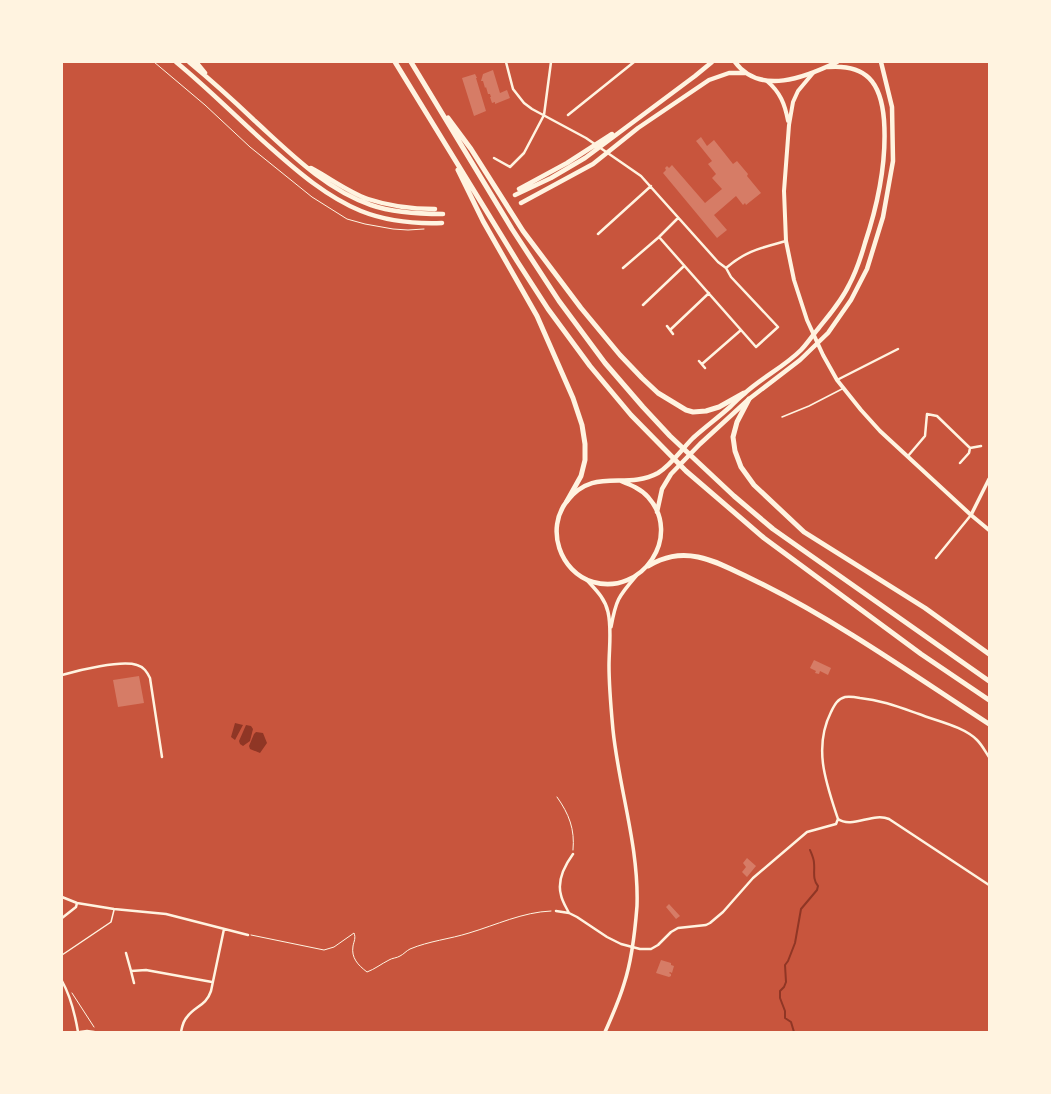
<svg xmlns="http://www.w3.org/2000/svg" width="1051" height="1094" font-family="Quicksand,sans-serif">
<rect width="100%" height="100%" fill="#c8553d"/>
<path fill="#8f3625" d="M235,723l8,2 -8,15 -4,-3z
M246,725l5,1 2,3 -3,12 -7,5 -3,-2 -1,-3z
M256,732l7,1 4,10 -7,10 -10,-4 -1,-3 5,-12z"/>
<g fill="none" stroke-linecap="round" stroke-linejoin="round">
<path stroke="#8f3625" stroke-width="2" d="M794,1032l-3,-10 -6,-4v-7l-5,-13v-7l4,-4 2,-5 -1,-17 3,-4 7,-18 6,-34 16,-19 1,-4c-6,-7 -3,-15 -4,-23 0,-4 -2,-8 -4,-13"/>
</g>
<path fill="#d67c66" d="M493,70l7,23 7,-3 3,8 -15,6v-2l-3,1 -2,-6h1l-1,-3h-2l-2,-7 -1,1 -2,-7h-2l2,-7z
M475,74l2,4h-1l10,33 -12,5 -12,-38z
M701,137l6,9 7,-6 19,24 4,-3 11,13 -1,2 14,17 -15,12 -1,-2 -2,2 -7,-9 -22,19 13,15 -10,8 -54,-65 3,-3 -1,-2 2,-2 2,2 3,-3 33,38 17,-14 -10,-11 4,-4 -8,-10 4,-3 -16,-20z
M814,660l17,8 -3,7 -8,-4 -1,3 -4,-1 1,-2 -6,-3z
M139,676l5,27 -26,4 -5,-27z
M747,858l9,8 -9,11 -5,-5 4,-5 -3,-4z
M669,904l11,12 -4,3 -10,-12z
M661,960l10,3v2l3,1 -2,7 -2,-1 -1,1 2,1v2l-2,1 -13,-4z"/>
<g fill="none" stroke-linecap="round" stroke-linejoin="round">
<path stroke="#fff3e0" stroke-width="1" d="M154,62l51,43 45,42 62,50 35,22 18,5 28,5 15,1 16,-1
M557,797c12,17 18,32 16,53
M251,935l73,15 10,-3 20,-14c2,5 0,8 -1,13 -2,12 5,19 14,26 8,-3 14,-8 22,-12 3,-2 8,-2 11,-4 4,-2 6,-5 10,-7 19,-8 40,-10 59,-16 27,-8 54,-21 82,-22
M72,993l22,34"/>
<path stroke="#fff3e0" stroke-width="1.5" d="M782,417l27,-11 33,-17
M62,955l49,-33 3,-12"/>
<path stroke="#fff3e0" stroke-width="2.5" d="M506,62l7,27 11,14 8,6 54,29 55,38 77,86 8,6c21,-18 35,-20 60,-27
M568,115l66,-53
M494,158l16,9 14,-14 20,-38 7,-53
M598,234l53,-48
M659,237l97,110 22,-20 -47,-50 -5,-9
M623,268l36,-31 19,-19
M643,305l41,-39
M667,326l6,8
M670,330l39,-37
M699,361l6,7
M702,364l39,-34
M837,380l61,-31
M970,448l11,-2
M908,456l17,-20 2,-22 10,2 33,32 -1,5 -9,10
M936,558l35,-43
M62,675c17,-5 59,-15 75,-10 7,2 10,7 13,13l12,79
M838,819c-12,-36 -25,-71 -7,-107 3,-6 6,-13 14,-15 5,-1 10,0 15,1 21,2 39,9 59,16 17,7 44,12 58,26 5,5 8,11 12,17
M838,819c14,10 35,-7 51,0l100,66
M62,897l15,6 37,6 52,5 82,21
M556,911l13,2 8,4 30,20 14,7 19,5h11l7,-4 13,-13 7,-4 28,-3 4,-2 13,-11 30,-34 54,-46 29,-8 2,-5
M569,913c-3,-6 -7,-12 -8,-18 -4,-14 4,-30 12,-41
M62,918l14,-11 1,-4
M126,953l5,18
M62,981c9,16 13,33 16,51
M134,983l-3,-12 15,-1 66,12
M80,1032l7,-1 7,1
M181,1032c1,-5 2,-11 6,-15 8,-11 19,-11 24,-26l13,-62"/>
<path stroke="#fff3e0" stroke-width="3.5" d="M971,515l18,-36
M586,579c9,10 19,19 22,33 4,17 1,36 1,54 0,21 2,42 4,64 6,59 26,116 24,176 -2,26 -5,54 -13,78 -5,17 -12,32 -19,48
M611,627c5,-27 7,-30 25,-51"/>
<path stroke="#fff3e0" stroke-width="4" d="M813,73l-15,18 -5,11 -4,23 -5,66 2,50 8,39 13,40 16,35 14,25 24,30 19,21 91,84 18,15
M767,81c13,11 18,23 21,40"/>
<path stroke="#fff3e0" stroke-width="4.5" d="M176,62c33,27 63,58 95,86 27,24 56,49 90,63 25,10 54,13 81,12
M189,62c23,19 45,39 66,59 35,32 70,68 116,84 23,8 48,9 72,9
M196,62l9,11
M735,62c25,34 71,15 102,0
M311,168c19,10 37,24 57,31 21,7 44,10 67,10
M519,189l48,-26 45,-29
M515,195l36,-17 34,-20 110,-82 17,-14
M521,203l72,-39 45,-36 71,-48 20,-7h16
M621,481c10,4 20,8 27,16 35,39 -6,99 -55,85 -33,-10 -48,-53 -26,-81 28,-35 58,-10 91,-28 13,-8 24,-24 35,-35 12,-11 26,-21 38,-32 4,-4 8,-8 13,-12 17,-16 40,-27 57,-44 6,-6 11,-14 17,-21 11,-14 23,-27 31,-44 7,-13 12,-28 16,-42 13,-39 22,-81 19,-123 -3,-38 -18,-56 -56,-53
M657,512l5,-23 9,-15 29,-30 49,-45 51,-39 28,-27 23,-33 16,-31 16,-52 10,-56 -1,-54 -11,-45"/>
<path stroke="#fff3e0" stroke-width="5" d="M395,62l122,199 31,48 42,57 41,49 55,56 78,67 157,116 68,46
M411,62l101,167 47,72 46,62 38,44 27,29 64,60 39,33 216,152
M448,118l23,31 52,82 58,77 39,47 22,23 16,15 28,17 7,2 13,-1 13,-4 25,-14
M458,170l25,51 54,95 36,82 9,27 3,19v16l-4,16 -14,25
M749,399l-12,23 -4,15 2,14 6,16 13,18 50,47 121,76 64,46
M648,566c16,-9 31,-13 50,-9 21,4 44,18 64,27 78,39 153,92 227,140"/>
</g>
<rect width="1051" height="1094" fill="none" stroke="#fff3e0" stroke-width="126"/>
</svg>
